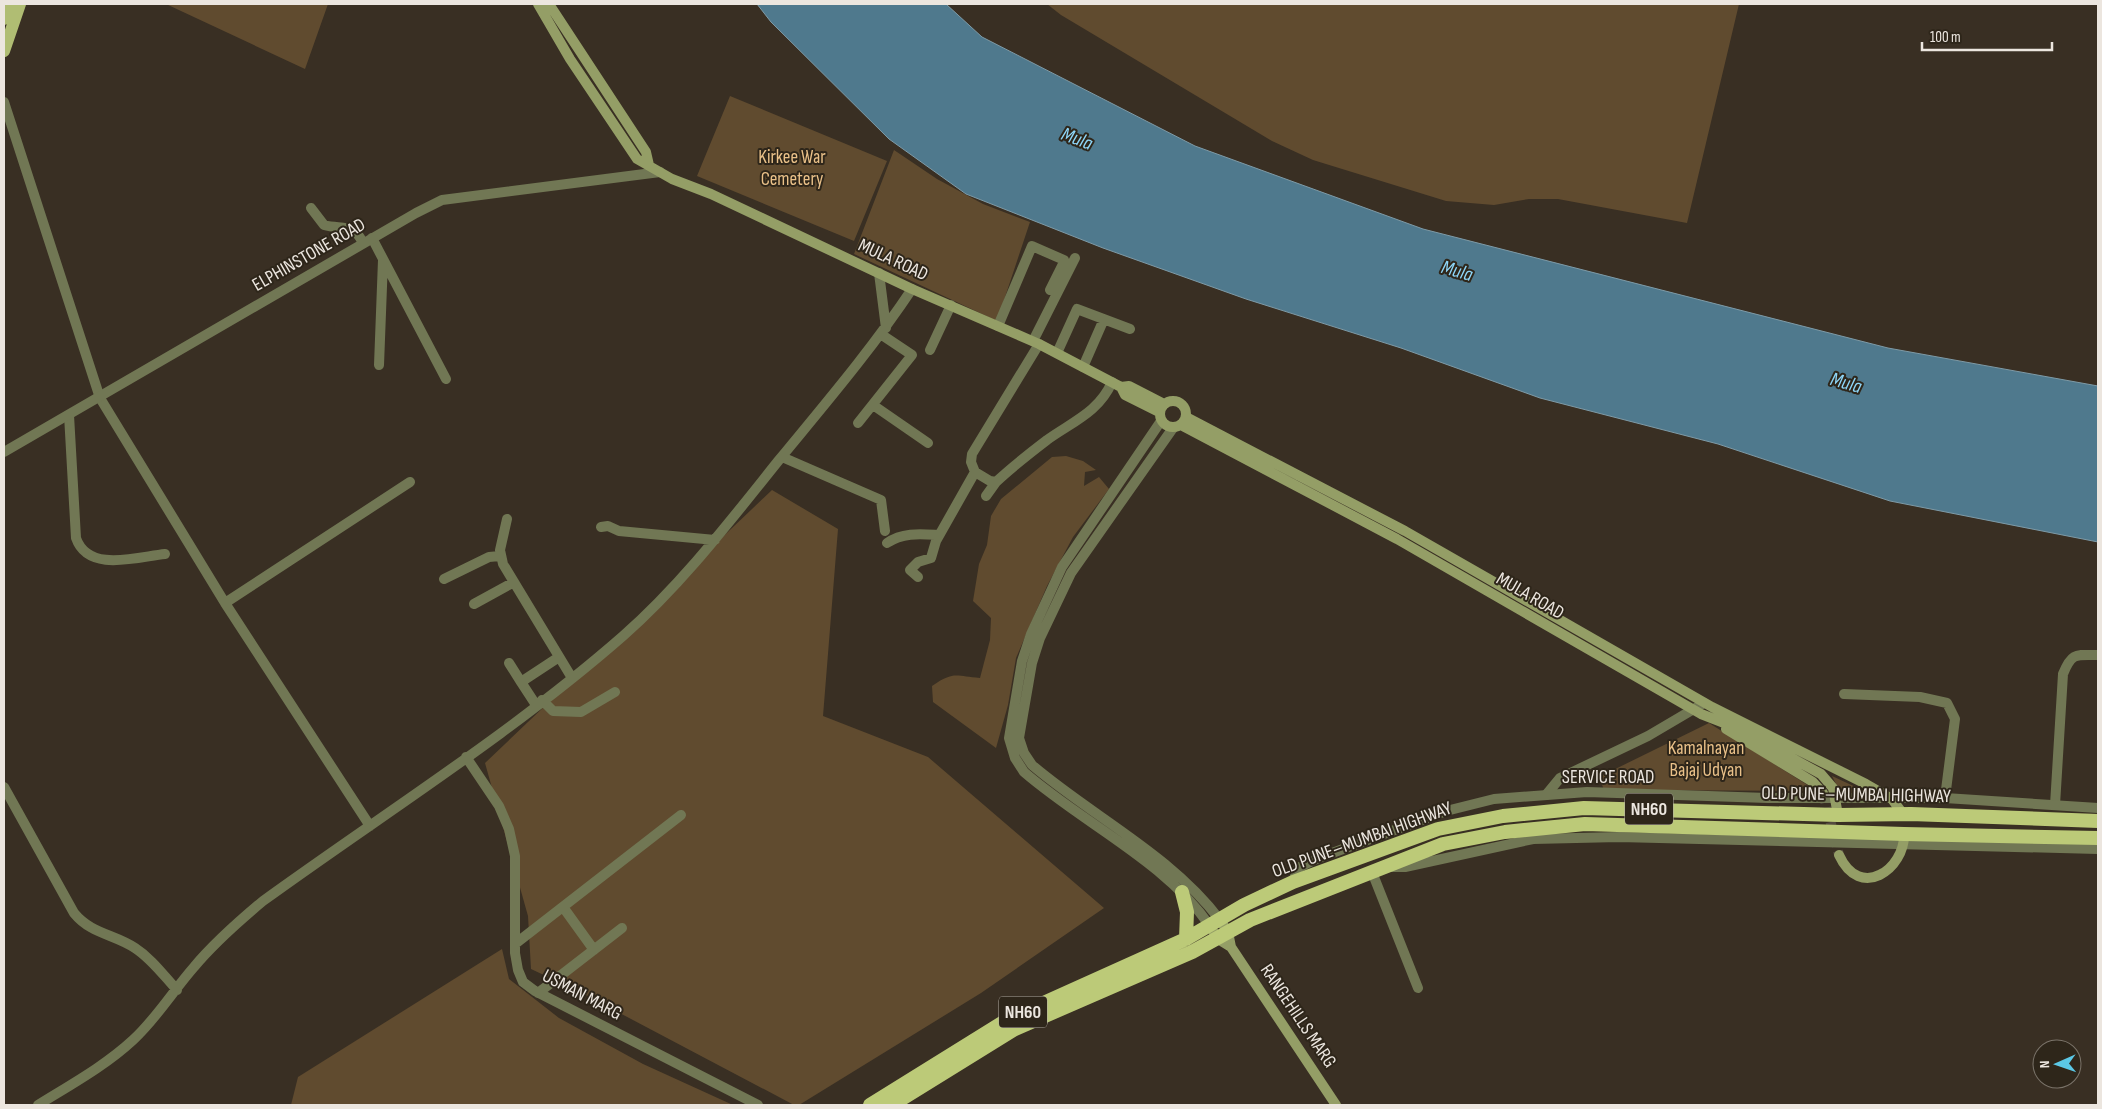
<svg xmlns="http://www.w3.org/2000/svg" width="2102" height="1109" font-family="'Sofia Sans Condensed',sans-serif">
<rect width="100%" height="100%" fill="#392f23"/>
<path fill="#604b2f" d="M166,4h162l-23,65z
M1047,4h692l-52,219 -129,-24h-29l-35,6 -48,-4 -133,-41 -41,-19 -211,-126z
M730,96l157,65 -33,80 -157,-65z
M894,150l43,29 46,25 47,18 -33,99 -143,-67z
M1066,456l17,5 13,9 -11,2 -1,14 15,-9 10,12 -36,48 -26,49 -31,72 -8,47 -12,43 -63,-46 -1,-16c22,-15 23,-10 48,-8l10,-38 1,-22 -18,-17 6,-37 8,-19 4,-29 10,-17 51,-42z
M772,490l66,39 -15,187 105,41 176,151 -123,85 -182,112h-5l-216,-114 -47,-22 -3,-53 -43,-153z
M1709,723l108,68 -213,-1 -5,-13z
M1832,776l43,20h-33z
M502,949l7,30 50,39 84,46 90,41h-442l7,-28z"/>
<path fill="#4f798d" stroke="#7e9aa6" d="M757,4h189l36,33 213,109 228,83 465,119 210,38v156l-208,-41 -172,-57 -178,-46 -139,-50 -155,-49 -143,-51 -137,-54 -77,-55 -118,-117z"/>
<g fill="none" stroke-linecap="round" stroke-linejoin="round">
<path stroke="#544a3f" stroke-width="10" stroke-dasharray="10 5" stroke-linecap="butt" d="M1823,793l16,62"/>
<path stroke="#717754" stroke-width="10" d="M4,102l96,296 125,205 145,223
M311,208l13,17c18,5 29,-3 39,18
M372,238l74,141
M879,273l7,55
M998,326l34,-80 32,14v2l-14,28
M1033,341l42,-83
M930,350l21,-45
M1057,353l20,-44 53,20
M379,365l4,-105
M1083,367l21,-48
M873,405l55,38
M69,415l7,123c12,35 61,19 89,16
M858,423l54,-68 -30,-20
M782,457l99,43 4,31
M975,472l15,9 6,1c16,-15 34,-29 51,-42 25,-18 52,-28 65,-58
M986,496l10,-14
M507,519l-7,31 3,14 69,114
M601,527l7,-1 11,5 96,9
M887,543c16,-11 34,-9 52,-8
M918,577l-8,-7 8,-8 13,-4 5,-17 39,-69 -4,-10 1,-8 67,-110
M444,579l45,-22 11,-1
M225,603l185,-121
M474,604l40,-22
M509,663l12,19 38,-25
M521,682l15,23
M1844,694l76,3 27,6 8,16 -10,79
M542,700l11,11 28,1 34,-20
M466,757l33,49 10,23 6,27v97l3,17 5,12 12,9 223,114
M4,787l70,126c17,21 40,21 61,35 17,11 29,28 42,42
M1546,795l14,-17 88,-42 56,-33
M2055,805l8,-131c9,-22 13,-19 35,-19
M1372,872l46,116
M563,907l31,43
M515,944l166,-129
M538,993l84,-65
M38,1105c32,-20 67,-39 95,-65 23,-21 40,-49 61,-73 20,-24 45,-46 69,-66 120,-87 248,-167 360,-265 59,-52 107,-115 156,-176 46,-56 93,-111 133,-171"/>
<path stroke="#717754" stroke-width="10" d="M1161,421l-99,146 -31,67 -9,27 -13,77 6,20 9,14c60,52 141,89 186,154
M1173,428l-102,145 -31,65 -8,25 -13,75 5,15 8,12c61,52 139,90 188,155
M4,452l412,-239 26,-13 218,-28
M1390,867h15l128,-28 86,-2 479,12
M1293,882l5,-14 18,-9 130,-48 48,-12 93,-7 181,6h177l153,10"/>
<path stroke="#949e66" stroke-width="10" d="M538,4l32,55 67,100 35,20 39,15 201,95 127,55 82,43 8,-1 35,18
M549,4l97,148 3,13
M1121,387l4,8 34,17
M1160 414a13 13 0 1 1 26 0a13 13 0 1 1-26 0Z
M1186,417l219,114 307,176 154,77 26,15 11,15
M1181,425l216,114 304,175 36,14 84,46 12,14 5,27
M1726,729l87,53 10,11
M1839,855c21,46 66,14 65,-21
M1210,926l8,13 13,8 -3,-15 -8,-12
M1231,947l105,158"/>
<path stroke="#b0bd73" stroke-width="12" d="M4,19l5,-15
M4,51l16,-47"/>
<path stroke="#bcca78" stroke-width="14" d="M1182,892l5,20 -1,27
M870,1105l140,-87 176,-79 58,-34 49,-23 145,-53 65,-13 81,-8 254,7 73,-1 187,7
M892,1105l123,-76 177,-77 58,-32 193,-76 62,-12 80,-8 319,10 194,4"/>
</g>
<g text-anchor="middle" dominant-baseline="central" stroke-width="4" stroke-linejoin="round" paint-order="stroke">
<g fill="#2e261a" stroke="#b3aca4" stroke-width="1">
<rect x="1625" y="793.5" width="48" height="31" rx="4"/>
<rect x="999" y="996.5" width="48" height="31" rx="4"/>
</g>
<g font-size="18" font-weight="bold" fill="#ece6df">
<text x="1649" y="809">NH60</text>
<text x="1023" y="1012">NH60</text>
</g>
<g font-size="19" fill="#eac189" stroke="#2e261a">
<text x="792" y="157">Kirkee War<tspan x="792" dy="22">Cemetery</tspan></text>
<text x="1706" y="748">Kamalnayan<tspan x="1706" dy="22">Bajaj Udyan</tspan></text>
</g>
<g font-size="19" fill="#ece6df" stroke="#2e261a">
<text transform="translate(309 255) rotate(-30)">ELPHINSTONE ROAD</text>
<text transform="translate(893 260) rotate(25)">MULA ROAD</text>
<text transform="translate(1530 596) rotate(30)">MULA ROAD</text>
<text x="1608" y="777">SERVICE ROAD</text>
<text transform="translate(1856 795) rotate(1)">OLD PUNE–MUMBAI HIGHWAY</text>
<text transform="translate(1362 840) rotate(-20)">OLD PUNE–MUMBAI HIGHWAY</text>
<text transform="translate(582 995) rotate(28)">USMAN MARG</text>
<text transform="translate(1298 1016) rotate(56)">RANGEHILLS MARG</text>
</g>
<g font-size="20" font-style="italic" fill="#8ed6f8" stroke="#2e261a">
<text transform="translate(1077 139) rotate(21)">Mula</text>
<text transform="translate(1457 271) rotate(16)">Mula</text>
<text transform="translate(1846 383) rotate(16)">Mula</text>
</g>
</g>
<rect width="2102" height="1109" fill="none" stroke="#ece6df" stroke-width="10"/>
<g transform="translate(2057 1064) rotate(268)"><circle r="24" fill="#2e261a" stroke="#7a7369"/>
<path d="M0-4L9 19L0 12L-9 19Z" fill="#5bc8e6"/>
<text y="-8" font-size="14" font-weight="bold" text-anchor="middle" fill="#ece6df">N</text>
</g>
<path d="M1922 42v8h130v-8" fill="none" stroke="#ece6df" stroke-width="2.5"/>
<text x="1930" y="42" font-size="15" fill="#ece6df" stroke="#2e261a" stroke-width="4" paint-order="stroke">100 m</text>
</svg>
